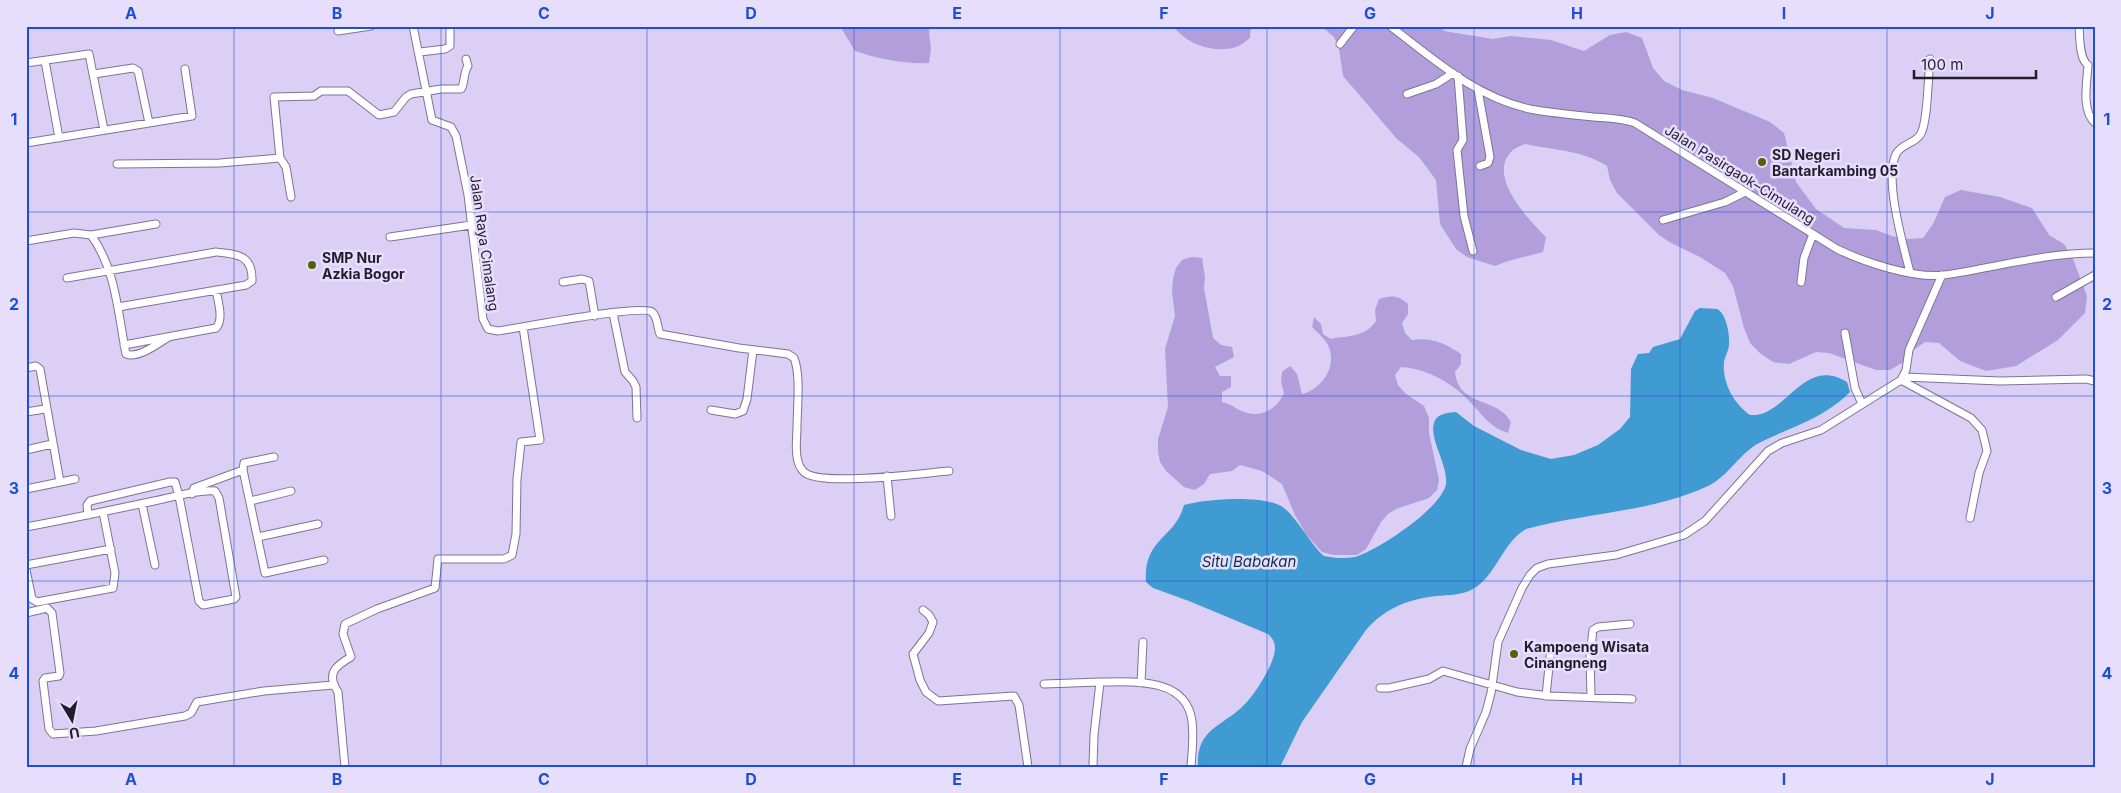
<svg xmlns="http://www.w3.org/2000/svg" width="2121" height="793" font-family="Inter,sans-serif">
<rect width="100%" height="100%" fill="#dbcff6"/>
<path fill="#b19eda" d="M840,26h90l-1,6 2,17 -2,14c-24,1 -51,-4 -74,-12z
M1173,26h78l-1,12c-4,3 -9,7 -14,9 -22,7 -50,-3 -63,-21z
M1321,26h120l3,5 49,8 17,-3 41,4 33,11 26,-16 16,-3 16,6 11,30 11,13 18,9 31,8 57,24 14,11 12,49 20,27 15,10 13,9 32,2 16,6 16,3 15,-1 10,-14 12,-27 16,-7 39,7 32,11 17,27 15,9 9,15 14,37 -2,17 -27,27 -42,26 -30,5 -26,-10 -21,-18 -14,-1 -13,9 -10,12 -12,7h-14l-47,-17 -13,-1 -27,12 -16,-2 -13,-9 -10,-10 -6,-15 -11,-42 -8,-13 -25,-16 -29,-14 -12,-8 -42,-42 -7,-13 -3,-14c-25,-16 -54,-16 -82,-22 -4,2 -11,4 -14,8 -24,25 18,68 35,85l-3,15 -35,9 -13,5 -28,-9 -11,-8 -16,-25 -4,-44 -17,-23 -22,-18 -54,-63 -4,-27 -5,-12z
M1192,257l10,1 3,19 -1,11 9,50 8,7 11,2 2,10 -19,10 5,9h11v11l-9,5v10c10,2 16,9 26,11 16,4 30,-6 36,-20l-3,-11 1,-10 8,-6 7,8 5,20c20,-5 36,-28 26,-49 -3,-6 -11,-13 -16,-18l2,-10 7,7 2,10 8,5c18,-4 33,-1 45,-18l-1,-11 4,-11c12,-4 19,-4 29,5v10l-6,9 3,10 7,7c19,-3 33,3 49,14v10l-6,8c4,36 42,24 56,50l-3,11c-17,-5 -24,-16 -36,-29 -18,-20 -43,-35 -71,-37l-6,8 3,10 7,8 19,13 5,12v15l10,47 -2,10 -8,8 -33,11 -8,5 -7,8 -15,27 -9,6h-24l-11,-3 -16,-18 -11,-19 -13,-31 -20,-13 -22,-6 -8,6 -22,3 -6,10 -9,6 -11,-3 -17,-15 -7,-10 -2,-11v-12l10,-32 -3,-58 10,-33 -3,-24 1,-13 3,-11 6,-8z"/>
<path fill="#3f9bd2" d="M1700,308l17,1c9,4 13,25 12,35 0,6 -4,12 -5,18 -2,21 10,42 26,53 36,3 53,-60 97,-33l3,10c-27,27 -57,34 -89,50 -21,10 -32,34 -53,44 -55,26 -124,27 -182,43 -24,14 -29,46 -53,60 -10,6 -25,6 -37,7 -28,3 -52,13 -70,34l-64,92 -22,45h-82c-2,-37 22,-40 43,-59 12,-10 34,-44 34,-60 0,-6 -3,-10 -7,-14l-79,-33 -36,-13 -7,-6c-3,-44 29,-43 38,-77 23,-6 76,-10 97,1 14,8 29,38 43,50 10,2 21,3 31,1 22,-6 87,-49 91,-73 2,-20 -17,-44 -12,-61 3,-10 14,-10 22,-11l18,14 47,24 30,9 23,-4 24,-10 22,-16 10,-12 1,-48 7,-15 11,-1 4,-6 27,-8 15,-28z"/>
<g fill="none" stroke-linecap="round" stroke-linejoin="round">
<defs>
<path id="minor" d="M413,26l19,94 19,7 5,9 12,59 15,124 5,10 10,2c21,-3 143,-27 154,-19 6,5 5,15 8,22l79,14 49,6 6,4c7,17 3,51 3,69 0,13 -4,35 7,45 15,15 120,1 145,-1
M1390,26c44,33 85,71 140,83 21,4 43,6 64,8 14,1 28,1 41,6l202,126c27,13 77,30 107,26 50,-7 100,-22 151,-22
M2079,26c1,11 0,33 9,39 -1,18 -7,45 7,58
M338,31l33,-5
M1340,44l14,-18
M420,52l25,-3 5,-3v-20
M45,61l14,77
M26,63l63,-9 15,76
M94,74l39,-6 5,3 11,52
M1458,76l5,64 -6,10 7,66 9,35
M1478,90l12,67 -2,6 -8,3
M1407,94l29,-10 17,-11
M26,143l166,-27 -7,-47
M117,164l103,-1 60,-5
M291,197l-5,-30 -6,-9 -6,-61 40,-1 7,-5h27l31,24 15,-3 12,-15 5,-3 30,-5h20c4,-5 2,-16 7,-23l-2,-7
M1663,220l62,-18 20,-10
M91,235l65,-11
M390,237l81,-12
M26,241l48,-8 17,2c25,34 27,79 35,119 13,5 32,-11 43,-17
M1910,272c-7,-27 -26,-93 -14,-118 5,-10 18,-10 24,-19 8,-10 8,-60 10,-76
M67,278l149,-26c21,2 37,3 36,29l-6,4 -128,22
M563,282l19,-3 7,2 6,35
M1801,282l3,-24 9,-24
M2056,297l39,-22
M613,313l12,59 8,9 3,6 1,31
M1845,333l10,55 7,16
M124,345l92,-17c8,-8 2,-27 0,-38
M26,368l10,-2 4,3 20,113
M1904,377l96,4 86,-2 9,2
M1901,380l70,38 11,12 5,21 -8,22 -9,45
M711,410l24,4 8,-3 4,-12 6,-49
M26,412l19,-3
M26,450l26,-6
M243,470l22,103 59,-13
M887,476l4,40
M26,489l49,-10
M192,494l2,-6 49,-18 1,-7 30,-6
M250,501l41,-10
M142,504l13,61
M26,527c43,-8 86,-17 128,-26 17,-3 44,-12 61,-10l4,7 17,99 -2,2 -31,6 -4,-4 -20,-105 -4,-14h-5l-80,19 -3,4 1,10
M258,537l60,-13
M26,565l85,-16
M26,570l6,29 5,3 76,-14 2,-15 -12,-61
M923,610l6,5 4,7 -4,11 -16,21 7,26 6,12 12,9 76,-5 5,9 9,62
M26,613l21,-5 5,5 8,60 -1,3 -14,2 -2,3 6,48 4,5 43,-3 89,-15 6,-3 6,-11 67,-11 69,-6
M1141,683l2,-41
M1044,684l56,-2
M1380,688h9l40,-9 14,-8 74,21 32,4 83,3
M1546,696l5,-49
M1591,697l-1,-41 3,-26 5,-3 32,-3
M345,767l-7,-75c-12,-18 -3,-26 13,-35l-8,-23 2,-10 32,-15 58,-21 3,-29h66l8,-4 4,-21 1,-55 4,-37 19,-2 -17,-113
M1093,767l1,-32 6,-53c34,0 86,-5 92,39 2,15 0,31 -1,46
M1466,767l4,-18 16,-37 5,-19 7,-51 24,-54 8,-13 7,-7 11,-4 68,-9 68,-20 21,-14 63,-70 14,-8 39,-13 80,-50 5,-10 3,-20 33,-75"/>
</defs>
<use href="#minor" stroke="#7e7396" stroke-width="9"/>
<use href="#minor" stroke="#fff" stroke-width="7"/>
</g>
<path fill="none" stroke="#1d4ed8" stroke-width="1" stroke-opacity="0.55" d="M234,26v741M441,26v741M647,26v741M854,26v741M1060,26v741M1267,26v741M1474,26v741M1680,26v741M1887,26v741M26,212h2069M26,396h2069M26,581h2069"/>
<g fill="#546204" stroke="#e7defd" stroke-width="2">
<circle cx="1762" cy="162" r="5"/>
<circle cx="312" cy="265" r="5"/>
<circle cx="1514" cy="654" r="5"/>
</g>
<g text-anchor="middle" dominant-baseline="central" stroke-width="5" stroke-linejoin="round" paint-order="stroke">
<g font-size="14" font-weight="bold" fill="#211d2b" stroke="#e7defd" text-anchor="start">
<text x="1772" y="154">SD Negeri<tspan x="1772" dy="16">Bantarkambing 05</tspan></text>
<text x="322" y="257">SMP Nur<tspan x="322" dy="16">Azkia Bogor</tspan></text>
<text x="1524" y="646">Kampoeng Wisata<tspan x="1524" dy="16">Cinangneng</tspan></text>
</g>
<g font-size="14" fill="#211d2b" stroke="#e7defd">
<text transform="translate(1740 174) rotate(32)">Jalan Pasirgaok–Cimulang</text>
<text transform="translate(485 243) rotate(82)">Jalan Raya Cimalang</text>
</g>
<g font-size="15" font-style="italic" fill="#0c334a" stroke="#e7defd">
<text x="1249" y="561">Situ Babakan</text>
</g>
</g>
<rect width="2121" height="793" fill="none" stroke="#e7defd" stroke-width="55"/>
<g transform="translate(72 720) rotate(170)" stroke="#e7defd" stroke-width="4" paint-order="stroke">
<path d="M0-4L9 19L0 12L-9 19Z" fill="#211d2b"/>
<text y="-8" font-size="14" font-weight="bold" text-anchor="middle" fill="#211d2b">U</text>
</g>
<path d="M1914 70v8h122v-8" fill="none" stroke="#211d2b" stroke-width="2.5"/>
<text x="1921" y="70" font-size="15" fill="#211d2b" stroke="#e7defd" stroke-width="4" paint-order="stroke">100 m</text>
<rect x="28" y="28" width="2066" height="738" fill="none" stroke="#1d4ed8" stroke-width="2"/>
<g font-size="16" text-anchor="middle" font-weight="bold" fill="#1d4ed8">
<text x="131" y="19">A</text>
<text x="337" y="19">B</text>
<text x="544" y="19">C</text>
<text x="751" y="19">D</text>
<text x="957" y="19">E</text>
<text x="1164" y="19">F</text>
<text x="1370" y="19">G</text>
<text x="1577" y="19">H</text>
<text x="1784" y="19">I</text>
<text x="1990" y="19">J</text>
<text x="14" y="125">1</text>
<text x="2107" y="125">1</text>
<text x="14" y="310">2</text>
<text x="2107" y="310">2</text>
<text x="14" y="494">3</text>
<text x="2107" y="494">3</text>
<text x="14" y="679">4</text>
<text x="2107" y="679">4</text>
<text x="131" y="785">A</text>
<text x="337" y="785">B</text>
<text x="544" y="785">C</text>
<text x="751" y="785">D</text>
<text x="957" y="785">E</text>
<text x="1164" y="785">F</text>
<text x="1370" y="785">G</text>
<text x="1577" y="785">H</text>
<text x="1784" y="785">I</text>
<text x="1990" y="785">J</text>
</g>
</svg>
